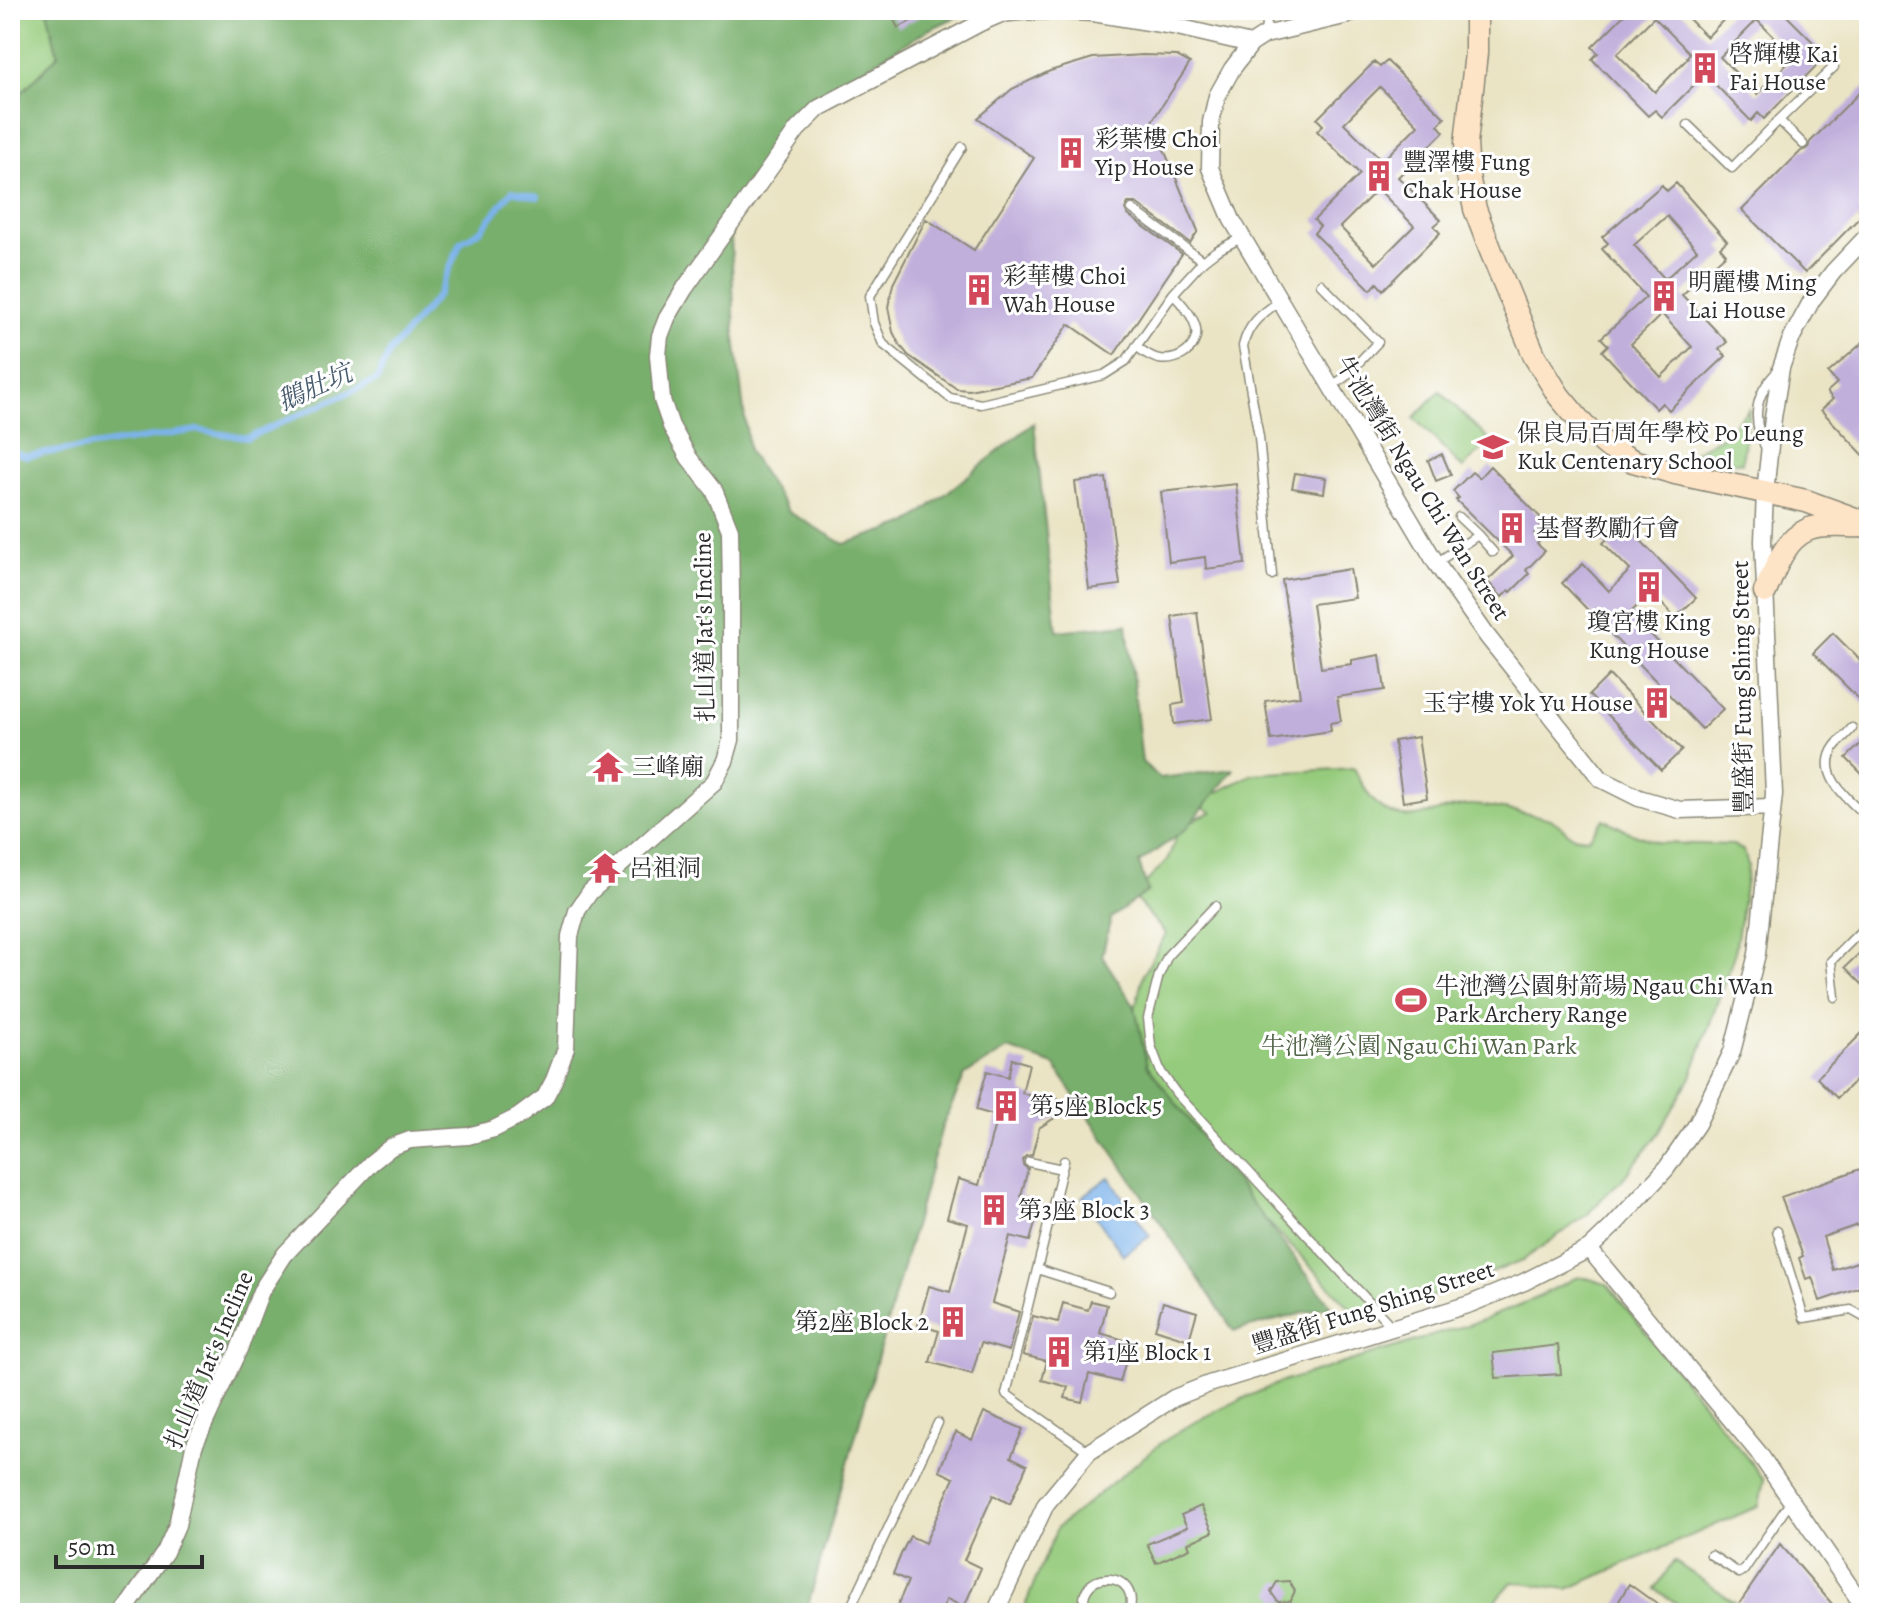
<svg xmlns="http://www.w3.org/2000/svg" width="1879" height="1623" font-family="Alegreya,'Noto Serif TC',serif">
<rect width="100%" height="100%" fill="#fff"/>
<filter id="ink" filterUnits="userSpaceOnUse"><feTurbulence type="fractalNoise" baseFrequency=".0125" numOctaves="2"/><feDisplacementMap in="SourceGraphic" scale="16" xChannelSelector="R" yChannelSelector="G"/><feConvolveMatrix kernelMatrix="1 2 1 2 8 2 1 2 1" color-interpolation-filters="sRGB"/></filter>
<filter id="wash" filterUnits="userSpaceOnUse"><feTurbulence type="fractalNoise" baseFrequency=".006" numOctaves="4" result="noise"/><feDisplacementMap in="SourceGraphic" scale="32" xChannelSelector="R" yChannelSelector="G"/><feGaussianBlur stdDeviation="1.8" result="paint"/><feColorMatrix in="noise" values="0 0 0 0 0 0 0 0 0 0 0 0 0 0 0 0 0 1.4 0 .05"/><feComposite in="paint" operator="in"/></filter>
<g filter="url(#wash)">
<rect width="100%" height="100%" fill="#eae4c4"/>
<path fill="#95cb7c" stroke="#607b54" stroke-width="2" d="M17,10h30l11,45 -48,50v-89z
M1440,391l50,50 -27,27 -49,-50z
M1749,409l-7,54 -55,-7 34,-19z
M1354,768c10,19 17,38 39,46 26,9 54,-10 80,-9 10,0 72,11 79,15 19,11 10,17 37,18l15,-19 25,13 31,11 73,2 11,6 4,15 -13,86 -44,125 -32,56 -38,48 -12,10 -22,24 -64,45 -95,38 -69,19 -180,-188 -41,-82 -3,-37 8,-35 23,-41 -35,-40 12,-8 25,-27 10,-28 21,-14 13,-5 -16,-9 57,-29z
M1581,1277c9,1 19,6 26,7l157,195 -5,27 -191,83 -56,-7 -27,31h-463l35,-85 104,-85 32,-20 40,-20 46,-20 201,-62 54,-22 39,-20z
M1674,1561l62,42 -6,10h-39l-36,-24z"/>
<path fill="#78af6c" stroke="#526d4c" stroke-width="2" d="M47,10h924l-43,20 -130,79 -68,103 5,126 14,114 40,60 55,32 65,-21 125,-100 23,208 70,-7 15,138 18,16 74,-9 -48,60 -47,34 9,28 -37,27 -9,38 33,51 12,58 184,241 -97,25 -180,-266 -46,-16 -43,26 -23,52 -136,486h-796v-1508l48,-50z"/>
<path fill="#7cb3eb" stroke="#546f8b" stroke-width="2" d="M1109,1177l41,59 -27,19 -41,-58z"/>
<g fill="none" stroke-linecap="round" stroke-linejoin="round">
<path stroke="#7cb3eb" stroke-width="6" d="M10,451l17,5 171,-26 49,8 130,-58 12,-27 49,-58 23,-53 21,-13 30,-38 26,6"/>
</g>
<g id="blocks">
<path fill="#c0afdb" fill-rule="evenodd" d="M889,10h43l-34,18z
M1629,10h51l27,27 26,-27h48l40,40 -7,6 6,6 -56,57 -6,-6 -7,8 -46,-47 -43,43 -7,-7 -7,6 -56,-57 6,-6 -6,-6zM1654,17l36,36 -3,4 1,1 -33,34 -38,-38zM1757,20l37,37 -37,37 -37,-37z
M1143,55l34,1 13,7 -38,58 46,110 -8,12 -54,-40h-8l-3,6 3,6 54,39 -68,101 -45,-31 -37,54 -63,12 -12,-1 -49,-34 -9,-11 -6,-12 -5,-25 5,-23 33,-65 48,31 60,-92 -56,-40 34,-29 38,-18 43,-13z
M1387,61l58,57 -7,7 6,7 -46,45 43,43 -7,6 6,7 -57,57 -6,-7 -6,7 -57,-57 6,-7 -6,-6 46,-46 -43,-43 6,-6 -6,-6 57,-57 6,5zM1380,87l38,38 -36,36 -38,-38zM1378,189l36,37 -38,38 -36,-37z
M1869,83v119l-4,-1 -4,3 -2,5 4,5 -58,59 -63,-63 59,-59 7,-3 2,-6z
M1676,183l51,58 -7,6 6,7 -44,41 45,47 -8,7 7,7 -57,54 -7,-7 -6,6 -54,-58 6,-6 -7,-7 45,-41 -44,-48 6,-6 -6,-6 60,-52 5,6zM1667,216l30,34 -32,29 -31,-34zM1662,314l30,33 -31,30 -30,-33z
M1869,337v124l-48,-51 12,-11 -6,-7 10,-9 -9,-10z
M1442,454l9,21 -15,6 -8,-21z
M1490,466l55,56 -11,12 6,6 -3,4 8,7 -19,19 3,4 -18,18 -2,-2 -7,7 -15,-16 26,-25 -57,-56 3,-2 -6,-7 19,-19 7,6z
M1295,473l31,5 -2,15 -32,-5z
M1106,478l14,107 -31,4 -14,-107z
M1236,484l9,80 -39,5 -1,-12 -36,5 -8,-70z
M1624,523l72,75 -21,20 -24,-26 -21,21 93,96 -21,20 -140,-146 21,-19 26,27 21,-21 -27,-27z
M1350,569l5,29 -43,6 9,64 31,-4v-4l28,-5 5,35 -48,7 4,24 -11,2 1,8 -60,9 -6,-39 35,-5 -18,-116z
M1197,612l15,107 -38,5 -2,-19 12,-2 -12,-87z
M1833,633l27,27 9,-10v59l-56,-56z
M1609,675l73,75 -21,20 -72,-75z
M1869,736v45l-23,-23z
M1418,737l9,61 -24,4 -9,-61z
M1869,944v47l-24,-24z
M1869,1026v41l-32,31 -20,-20z
M1012,1059l17,5 -7,29 28,9 7,-5 10,13 -28,18 -7,27 -6,1 -4,4 1,5 5,4 -7,27 20,5 -11,40 -20,-5 -18,67 27,9 -10,39 -28,-8 -9,31 -42,-12 9,-31 -21,-6 11,-39 21,6 18,-68 -21,-6 11,-39 21,6 18,-69 -21,-6 11,-39 21,6z
M1869,1166v55l-46,16 10,33 36,-12v26l-49,17 -8,-24 -6,2 -7,-21 4,-2 -22,-59z
M1091,1301l16,4 -7,28 31,9 -11,40 -31,-8 -7,28 -17,-4 3,-11 -26,-7 5,-19 -24,-6 10,-39 25,6 5,-19 25,7z
M1163,1302l34,10 -8,28 -34,-11z
M1558,1345l3,29 -65,4 -3,-25z
M984,1412l39,17 -12,28 16,8 -17,39 -17,-9 -29,65 17,8 -10,23 -7,16 -17,-8 -7,14h-46l14,-32 -15,-7 9,-22 8,-16 15,7 29,-65 -15,-7 9,-22 8,-17 16,8z
M1201,1506l12,26 -25,11 2,5 -34,15 -9,-19 40,-17 -6,-12z
M1780,1544l60,69h-107z
M1289,1581l6,10 -5,10 -12,1 -7,-10 6,-10z
M1629,1584l40,29h-57z"/>
</g>
</g>
<g filter="url(#ink)">
<use href="#blocks" fill-opacity="0" stroke="#8a8878" stroke-width="2"/>
<g fill="none" stroke-linecap="round" stroke-linejoin="round">
<defs>
<path id="service" d="M1265,35l2,-25
M1779,120l55,-53
M1688,125l44,43 47,-48 24,24
M962,147l-92,149 4,27 9,21 67,54 31,6 123,-29 22,-14 47,-67 30,-33 13,-10 25,-13
M1866,208l3,3
M1132,209l71,52
M1321,284l57,58 -33,35 -13,9
M1136,346c8,6 14,11 23,13 23,4 46,-16 34,-39 -4,-9 -13,-18 -20,-26
M1768,452c-17,-28 -15,-57 10,-81
M1459,517l19,18
M1436,563l42,-28 15,17
M1272,575l-13,-138 -16,-91c5,-22 18,-32 37,-45
M1852,728c-5,6 -12,12 -17,18 -21,29 16,55 34,73
M1215,906l-47,49 -9,20 -11,43 3,28 10,26 15,21 216,234
M1835,997l-4,-36 38,-38
M1064,1161l-58,233 83,58
M1029,1162l33,7
M1777,1231l27,87 47,-8 18,10
M1037,1269l72,23
M1711,1555l28,18 5,-3 47,-69
M848,1613l90,-190
M1086,1613c-15,-45 57,-46 43,0"/>
<path id="minor" d="M1358,10l-10,5 -83,20 -14,9 -19,25 -15,27 -6,26 -1,46 22,52 204,343 51,73 114,143 38,19 41,12 92,-3
M1589,1249l169,203 110,161
M123,1613l42,-61 12,-27 17,-79 45,-97 22,-58 24,-37 86,-91 20,-16 19,-7 58,-4 26,-7 24,-12 27,-20 9,-17 12,-32 4,-112 7,-25 13,-19 124,-110 11,-21 6,-21v-145l-1,-65 -16,-40 -25,-32 -18,-32 -9,-26 -4,-45 2,-19 7,-18 18,-30 112,-158 22,-22 161,-85 21,-9 17,-2 36,-1 39,2 80,13 78,18
M995,1613l51,-109 43,-52 85,-54 35,-14 261,-80 54,-22 65,-33 23,-22 54,-58 31,-45 35,-72 25,-98 17,-160 -11,-253 2,-49 8,-74 8,-50 10,-29 21,-39 21,-28 36,-38"/>
<path id="secondary" d="M1476,10v43l-10,90 2,33 7,33 16,42 44,106 24,39 25,30 26,22 23,13 42,12 131,28 63,23
M1765,592c10,-22 18,-51 42,-62 16,-7 40,-3 57,-4"/>
</defs>
<use href="#service" stroke="#8a8878" stroke-width="11"/>
<use href="#minor" stroke="#8a8878" stroke-width="19"/>
<use href="#secondary" stroke="#8a8878" stroke-width="25"/>
<use href="#service" stroke="#fff" stroke-width="8"/>
<use href="#minor" stroke="#fff" stroke-width="16"/>
<use href="#secondary" stroke="#fee4c6" stroke-width="22"/>
</g>
</g>
<defs>
<symbol id="building-bare" viewBox="-9 -9 18 18"><path d="M-4-6H4V6H1V3H-1V6H-4ZM-2.5-4.3h1.7v1.8h-1.7ZM.8-4.3h1.7v1.8H.8ZM-2.5-1h1.7V.8h-1.7ZM.8-1h1.7V.8H.8Z" fill="#d1495b" stroke="#fff" stroke-width="2.5" paint-order="stroke"/></symbol>
<symbol id="school-bare" viewBox="-9 -9 18 18"><path d="M0-5L7-2L0 1L-7-2ZM-4 1L0 2.5L4 1V4Q0 6-4 4Z" fill="#d1495b" stroke="#fff" stroke-width="2.5" paint-order="stroke"/></symbol>
<symbol id="temple-bare" viewBox="-9 -9 18 18"><path d="M0-6L5-2H3V0L6.5 2.5H4V6H1.5V3h-3V6H-4V2.5H-6.5L-3 0V-2H-5Z" fill="#d1495b" stroke="#fff" stroke-width="2.5" paint-order="stroke"/></symbol>
<symbol id="stadium-bare" viewBox="-9 -9 18 18"><path d="M0-5a6.5 5 0 1 0 0 10a6.5 5 0 1 0 0-10ZM-3.5-1.8h7v3.6h-7Z" fill="#d1495b" stroke="#fff" stroke-width="2.5" paint-order="stroke"/></symbol>
</defs>
<g fill-rule="evenodd">
<use href="#building-bare" x="1683" y="46" width="44" height="44"/>
<use href="#building-bare" x="1049" y="131" width="44" height="44"/>
<use href="#building-bare" x="1357" y="154" width="44" height="44"/>
<use href="#building-bare" x="957" y="268" width="44" height="44"/>
<use href="#building-bare" x="1642" y="274" width="44" height="44"/>
<use href="#school-bare" x="1471" y="425" width="44" height="44"/>
<use href="#building-bare" x="1490" y="506" width="44" height="44"/>
<use href="#building-bare" x="1627" y="565" width="44" height="44"/>
<use href="#building-bare" x="1635" y="681" width="44" height="44"/>
<use href="#temple-bare" x="586" y="745" width="44" height="44"/>
<use href="#temple-bare" x="583" y="846" width="44" height="44"/>
<use href="#stadium-bare" x="1389" y="978" width="44" height="44"/>
<use href="#building-bare" x="984" y="1084" width="44" height="44"/>
<use href="#building-bare" x="972" y="1188" width="44" height="44"/>
<use href="#building-bare" x="931" y="1300" width="44" height="44"/>
<use href="#building-bare" x="1037" y="1330" width="44" height="44"/>
</g>
<g text-anchor="middle" dominant-baseline="central" stroke-width="6" stroke-linejoin="round" paint-order="stroke">
<g font-size="24" fill="#2b2b2b" stroke="#fff" text-anchor="start">
<text x="1729" y="54">啓輝樓 Kai<tspan x="1729" dy="28">Fai House</tspan></text>
<text x="1095" y="139">彩葉樓 Choi<tspan x="1095" dy="28">Yip House</tspan></text>
<text x="1403" y="162">豐澤樓 Fung<tspan x="1403" dy="28">Chak House</tspan></text>
<text x="1003" y="276">彩華樓 Choi<tspan x="1003" dy="28">Wah House</tspan></text>
<text x="1688" y="282">明麗樓 Ming<tspan x="1688" dy="28">Lai House</tspan></text>
<text x="1517" y="433">保良局百周年學校 Po Leung<tspan x="1517" dy="28">Kuk Centenary School</tspan></text>
<text x="1536" y="528">基督教勵行會</text>
<text x="1649" y="622" text-anchor="middle">瓊宮樓 King<tspan x="1649" dy="28">Kung House</tspan></text>
<text x="1633" y="703" text-anchor="end">玉宇樓 Yok Yu House</text>
<text x="632" y="767">三峰廟</text>
<text x="629" y="868">呂祖洞</text>
<text x="1435" y="986">牛池灣公園射箭場 Ngau Chi Wan<tspan x="1435" dy="28">Park Archery Range</tspan></text>
<text x="1030" y="1106">第5座 Block 5</text>
<text x="1018" y="1210">第3座 Block 3</text>
<text x="929" y="1322" text-anchor="end">第2座 Block 2</text>
<text x="1083" y="1352">第1座 Block 1</text>
</g>
<g font-size="24" fill="#2b2b2b" stroke="#fff">
<text transform="translate(1423 488) rotate(58)">牛池灣街 Ngau Chi Wan Street</text>
<text transform="translate(704 627) rotate(-91)">扎山道 Jat's Incline</text>
<text transform="translate(1742 687) rotate(-91)">豐盛街 Fung Shing Street</text>
<text transform="translate(1373 1307) rotate(-18)">豐盛街 Fung Shing Street</text>
<text transform="translate(209 1360) rotate(-67)">扎山道 Jat's Incline</text>
</g>
<g font-size="24" fill="#506347" stroke="#fff">
<text x="1419" y="1046">牛池灣公園 Ngau Chi Wan Park</text>
</g>
<g font-size="26" font-style="italic" fill="#475b6e" stroke="#fff">
<text transform="translate(315 387) rotate(-24)">鵝肚坑</text>
</g>
</g>
<rect width="1879" height="1623" fill="none" stroke="#fff" stroke-width="40"/>
<path d="M56 1555v12h146v-12" fill="none" stroke="#2b2b2b" stroke-width="4"/>
<text x="68" y="1555" font-size="24" fill="#2b2b2b" stroke="#ffffff" stroke-width="6" paint-order="stroke">50 m</text>
</svg>
